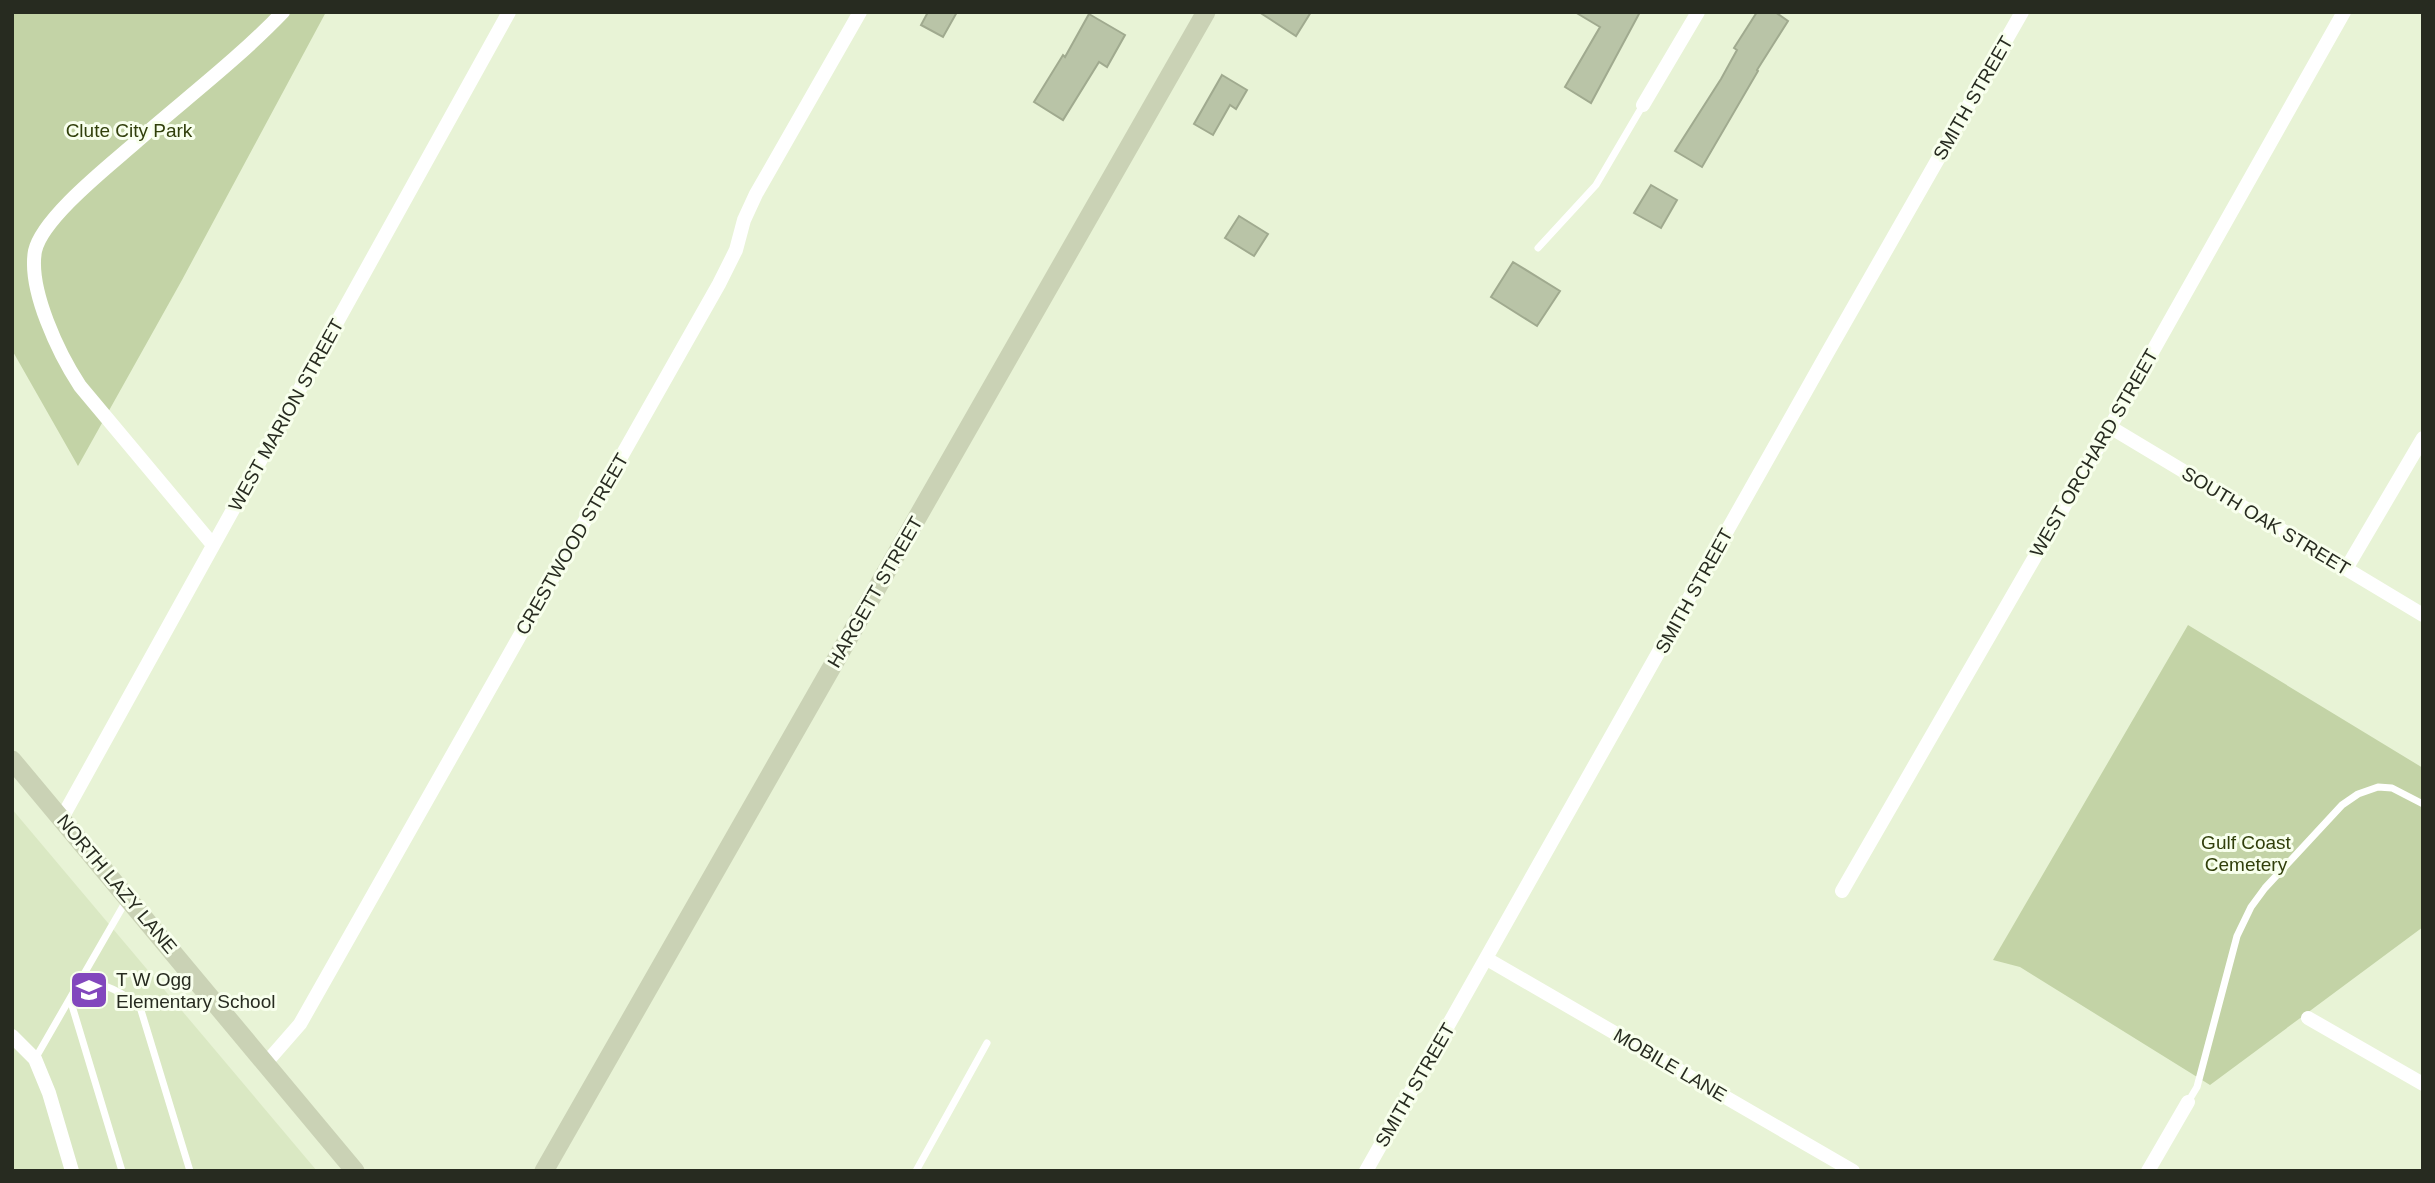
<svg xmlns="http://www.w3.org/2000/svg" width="2435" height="1183" font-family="Arial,sans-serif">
<rect width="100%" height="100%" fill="#e8f3d6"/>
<path fill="#dae8c3" d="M12,809l305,362h-305z"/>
<path fill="#c3d3a6" d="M12,12h314l-144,268 -104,186 -66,-116z
M2188,625l235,143v159l-213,158 -190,-118 -27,-7z"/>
<path fill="#b9c4a7" stroke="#a0aa8f" stroke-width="2" d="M928,12h29l-14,25 -22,-12z
M1259,12h52l-15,24z
M1575,12h65l-49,91 -26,-16 35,-60z
M1757,12h18l13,9 -31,49 1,1 -56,96 -27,-16 46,-72 16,-29 -3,-2z
M1089,14l36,21 -18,32 -8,-5 -36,58 -29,-18 29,-47 2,2z
M1222,75l25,15 -11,19 -6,-4 -17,30 -19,-11z
M1651,185l26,15 -16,28 -27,-15z
M1239,216l29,18 -14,22 -29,-18z
M1513,262l47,29 -23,35 -46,-29z"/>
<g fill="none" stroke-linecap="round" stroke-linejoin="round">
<path stroke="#fff" stroke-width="7" d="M1538,248l58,-63 47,-80
M82,978c23,7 40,13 58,29l50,164
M70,999l52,172
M35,1059l91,-158
M2188,1102l9,-15 40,-151 14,-29 14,-19 77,-83 16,-11 20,-7 14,1 31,16
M916,1171l71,-128"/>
<path stroke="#fff" stroke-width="14" d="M1643,105l55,-93
M2110,427l313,188
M213,545l-133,-159c-21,-32 -52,-96 -45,-135 7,-33 75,-86 100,-108 49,-43 103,-84 148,-131
M2346,569l77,-131
M62,818l447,-806
M1842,891l268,-464 234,-415
M1487,959l366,212
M2308,1018l115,66
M12,1036l23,23 14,34 23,78
M265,1064l35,-40 419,-740 17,-34 8,-30 12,-26 104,-182
M1366,1171l463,-821 193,-338
M2148,1171l40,-69"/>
<path stroke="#cad2b5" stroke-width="19" d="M12,760l343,411
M544,1171l662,-1159"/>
</g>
<defs>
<symbol id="school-square" viewBox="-11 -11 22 22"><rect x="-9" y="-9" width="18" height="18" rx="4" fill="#8247bd" stroke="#f8ffed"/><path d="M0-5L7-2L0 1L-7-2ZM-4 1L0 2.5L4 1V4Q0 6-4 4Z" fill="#fff"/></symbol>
</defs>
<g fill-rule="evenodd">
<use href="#school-square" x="67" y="968" width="44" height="44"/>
</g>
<g text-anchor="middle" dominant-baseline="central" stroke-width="6" stroke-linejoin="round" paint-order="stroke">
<g font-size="19" fill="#272b20" stroke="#f8ffed">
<text transform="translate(1973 98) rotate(-60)">SMITH STREET</text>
<text transform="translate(286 415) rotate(-61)">WEST MARION STREET</text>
<text transform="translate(2094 453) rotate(-60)">WEST ORCHARD STREET</text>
<text transform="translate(2266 521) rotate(31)">SOUTH OAK STREET</text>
<text transform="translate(572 544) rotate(-60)">CRESTWOOD STREET</text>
<text transform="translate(1694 591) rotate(-61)">SMITH STREET</text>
<text transform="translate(875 592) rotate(-60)">HARGETT STREET</text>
<text transform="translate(117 884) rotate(50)">NORTH LAZY LANE</text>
<text transform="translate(1670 1065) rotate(30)">MOBILE LANE</text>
<text transform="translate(1415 1085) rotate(-60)">SMITH STREET</text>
</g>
<g font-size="19" fill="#313f0b" stroke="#f8ffed">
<text x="129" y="130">Clute City Park</text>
<text x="2246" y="842">Gulf Coast<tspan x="2246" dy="22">Cemetery</tspan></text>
</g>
<g font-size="19" fill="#272b20" stroke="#f8ffed" text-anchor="start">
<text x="116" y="979">T W Ogg<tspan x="116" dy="22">Elementary School</tspan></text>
</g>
</g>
<rect width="2435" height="1183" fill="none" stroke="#272b20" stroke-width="28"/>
</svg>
